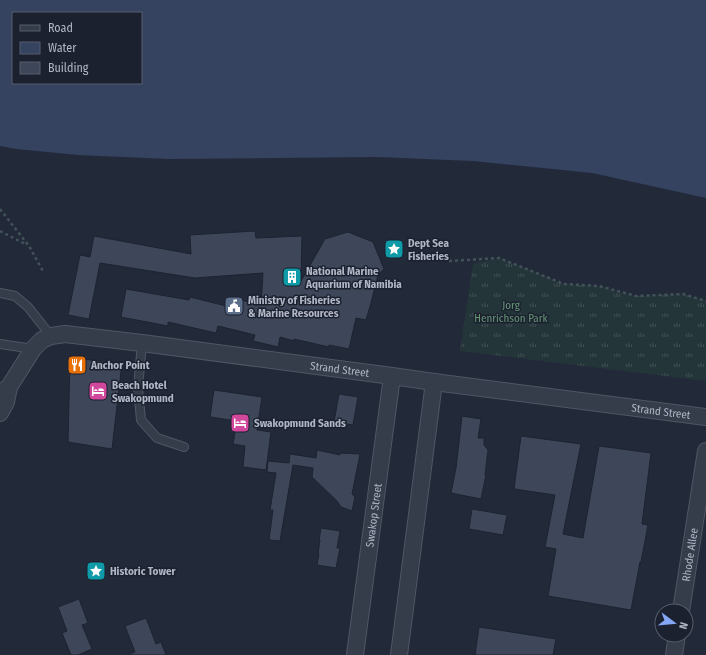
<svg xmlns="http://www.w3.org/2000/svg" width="706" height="655" font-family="'Fira Sans Condensed',sans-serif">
<defs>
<pattern id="grass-tufts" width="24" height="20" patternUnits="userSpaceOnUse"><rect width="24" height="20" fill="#24353a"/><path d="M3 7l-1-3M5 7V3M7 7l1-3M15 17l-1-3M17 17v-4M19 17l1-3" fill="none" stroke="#415055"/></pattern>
</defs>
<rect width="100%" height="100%" fill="#222939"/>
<path fill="url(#grass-tufts)" d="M499,258l65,26 35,2 37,10 47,-2 23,7v80l-246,-30 13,-87z"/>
<path fill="#354260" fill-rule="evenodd" d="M0,0h706v198l-114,-25 -120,-12 -95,-4 -209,2 -90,-4 -62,-6 -16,-3zM13,13h128v70h-128z"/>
<path fill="#3e4759" stroke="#1d2330" d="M255,231l1,7 46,-2 -1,45 24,-42 23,-7 25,10 11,27 -6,6 -7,28 -5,17 -10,-2 -7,31 -20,-4v2l-35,-8v2l-14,-4 -2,10 -25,-6 2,-6 -37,-9 -2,7 -48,-11v4l-47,-9 5,-28 63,11 1,-3 36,9 2,-9 33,8 2,-32 -68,5 -95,-15 -11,56 -21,-4 12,-60 10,2 4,-21 97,18 -1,-19z
M70,358l52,5 -10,86 -44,-7z
M214,390l48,7 -5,33 14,2 -5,38 -23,-3 2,-21 -12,-2 4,-23 -27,-4z
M339,394l19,3 -5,28 -19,-3z
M462,416l19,3 -3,19h6v7l4,5 -3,25h1l-5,24 -30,-6 5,-25z
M521,436l60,8 -18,90 20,4 16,-92 52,7 -9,71 6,1 -7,37h-1l-9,48 -83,-14 8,-47 -11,-2 10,-52 -41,-6z
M317,450l23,5v-2l20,1 -8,40 3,3 -3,14 -11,-4 -4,-6 -25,-24 1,-9 -20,-3 -13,76 -11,-1 4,-30h-3l6,-37 -9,-1 1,-11 21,2 1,-9 26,4z
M472,509l35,6 -4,20 -34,-6z
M321,528l19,3 -3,17h3l-4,20 -19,-3 2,-11h-1l2,-14h-1z
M79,599l9,24 -6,2 10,24 -14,6h-7l-9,-22 5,-2 -9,-24z
M146,618l10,26 5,-2 5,13h-37v-1l6,-2 -10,-26z
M479,627l77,12 -3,16h-78z"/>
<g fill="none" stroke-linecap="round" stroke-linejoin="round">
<defs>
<path id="lane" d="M0,293l15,3 13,11 23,29
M142,343l-4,45 3,32 16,18 27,9
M0,344l33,5"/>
<g id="street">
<path id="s1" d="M0,394l9,-7 24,-38 9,-9 9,-4 14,-2 77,9 250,33 42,6 272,35"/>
<path d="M0,413l6,-11 3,-15"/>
<path id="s2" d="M681,611l25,-160"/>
<path id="s3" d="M355,655l37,-279"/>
<path d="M399,655l35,-273"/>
<path d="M674,655l3,-20"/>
</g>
</defs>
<use href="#lane" stroke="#505664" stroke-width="10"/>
<use href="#street" stroke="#505664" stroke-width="18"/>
<path stroke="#415258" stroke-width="2.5" stroke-dasharray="3 3" stroke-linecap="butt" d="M0,209l29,37 15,27
M0,231l27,14
M449,261l50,-3 65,26 35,2 37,10 47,-2 23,7"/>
<use href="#lane" stroke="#353c4a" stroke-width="8"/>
<use href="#street" stroke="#353c4a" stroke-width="16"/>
</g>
<defs>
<symbol id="sight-square" viewBox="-11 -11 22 22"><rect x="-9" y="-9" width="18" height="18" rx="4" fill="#0f9aa8" stroke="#1b212e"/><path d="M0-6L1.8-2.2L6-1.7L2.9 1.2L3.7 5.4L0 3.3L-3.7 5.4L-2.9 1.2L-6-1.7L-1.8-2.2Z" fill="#fff"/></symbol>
<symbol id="building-square" viewBox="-11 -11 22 22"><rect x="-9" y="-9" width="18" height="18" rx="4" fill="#0f9aa8" stroke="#1b212e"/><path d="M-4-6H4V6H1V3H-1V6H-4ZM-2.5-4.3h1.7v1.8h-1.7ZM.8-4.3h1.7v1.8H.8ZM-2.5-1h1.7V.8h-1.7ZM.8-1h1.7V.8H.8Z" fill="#fff"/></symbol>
<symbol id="civic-square" viewBox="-11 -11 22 22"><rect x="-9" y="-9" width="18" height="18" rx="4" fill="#5c6f8a" stroke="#1b212e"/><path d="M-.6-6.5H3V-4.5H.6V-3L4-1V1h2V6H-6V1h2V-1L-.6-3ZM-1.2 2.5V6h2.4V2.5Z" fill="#fff"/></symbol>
<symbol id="restaurant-square" viewBox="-11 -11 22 22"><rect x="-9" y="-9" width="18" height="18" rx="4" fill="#e8710a" stroke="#1b212e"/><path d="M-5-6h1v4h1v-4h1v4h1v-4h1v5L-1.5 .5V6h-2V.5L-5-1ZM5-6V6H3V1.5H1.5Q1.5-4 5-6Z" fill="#fff"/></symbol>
<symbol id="hotel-square" viewBox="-11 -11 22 22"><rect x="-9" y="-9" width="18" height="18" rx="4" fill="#d1479c" stroke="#1b212e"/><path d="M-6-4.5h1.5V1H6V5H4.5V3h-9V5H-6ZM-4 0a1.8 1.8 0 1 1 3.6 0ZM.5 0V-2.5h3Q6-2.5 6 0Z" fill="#fff"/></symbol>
</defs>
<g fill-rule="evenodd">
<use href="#sight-square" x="383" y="238" width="22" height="22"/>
<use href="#building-square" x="281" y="266" width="22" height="22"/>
<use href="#civic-square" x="223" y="295" width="22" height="22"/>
<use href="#restaurant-square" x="66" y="354" width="22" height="22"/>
<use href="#hotel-square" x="87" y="380" width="22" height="22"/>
<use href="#hotel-square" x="229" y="412" width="22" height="22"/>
<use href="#sight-square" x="85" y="560" width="22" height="22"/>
</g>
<g text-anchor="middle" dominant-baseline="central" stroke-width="3" stroke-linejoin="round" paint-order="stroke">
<g font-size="11" font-weight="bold" fill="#b0b6c6" stroke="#1b212e" text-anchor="start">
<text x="408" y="243">Dept Sea<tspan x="408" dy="13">Fisheries</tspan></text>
<text x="306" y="271">National Marine<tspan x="306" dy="13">Aquarium of Namibia</tspan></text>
<text x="248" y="300">Ministry of Fisheries<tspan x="248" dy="13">&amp; Marine Resources</tspan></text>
<text x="91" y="365">Anchor Point</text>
<text x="112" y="385">Beach Hotel<tspan x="112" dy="13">Swakopmund</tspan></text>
<text x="254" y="423">Swakopmund Sands</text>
<text x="110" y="571">Historic Tower</text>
</g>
<g font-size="11" fill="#679677" stroke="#1b212e">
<text x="511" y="305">Jorg<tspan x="511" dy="13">Henrichson Park</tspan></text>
</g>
<g font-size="11" fill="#b0b6c6" stroke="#1b212e">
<text stroke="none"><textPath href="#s1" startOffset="370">Strand Street</textPath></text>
<text stroke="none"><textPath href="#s1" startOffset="694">Strand Street</textPath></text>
<text stroke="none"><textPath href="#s3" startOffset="141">Swakop Street</textPath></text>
<text stroke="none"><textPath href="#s2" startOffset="57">Rhode Allee</textPath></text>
</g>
</g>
<rect x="12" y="12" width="130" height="72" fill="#1b212e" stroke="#575d6b"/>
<rect x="20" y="25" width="20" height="6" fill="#353c4a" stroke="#575d6b"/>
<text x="48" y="32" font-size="12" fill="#b0b6c6">Road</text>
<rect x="20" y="42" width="20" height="12" fill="#354260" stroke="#575d6b"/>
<text x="48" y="52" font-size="12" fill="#b0b6c6">Water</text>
<rect x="20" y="62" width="20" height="12" fill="#3e4759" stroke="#575d6b"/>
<text x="48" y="72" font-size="12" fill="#b0b6c6">Building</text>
<g transform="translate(674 623) rotate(106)"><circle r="19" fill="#1b212e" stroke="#575d6b"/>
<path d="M0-3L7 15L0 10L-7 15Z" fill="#85a5f6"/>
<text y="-6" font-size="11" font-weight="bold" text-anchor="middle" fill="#b0b6c6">N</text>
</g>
</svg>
